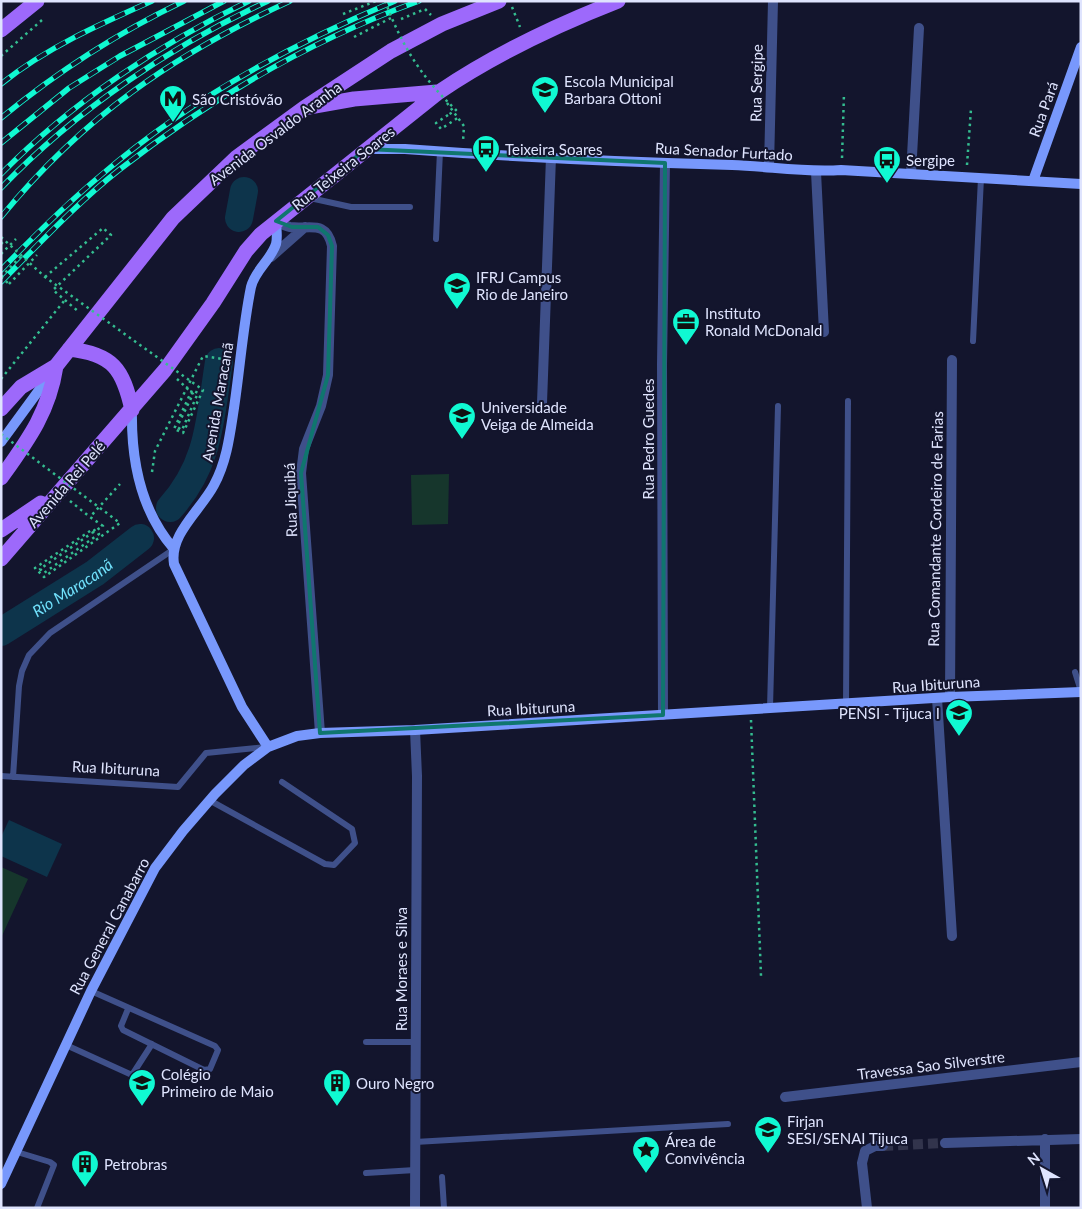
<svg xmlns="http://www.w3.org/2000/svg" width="1082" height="1209" font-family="Lato,sans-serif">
<rect width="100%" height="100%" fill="#13152d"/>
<path fill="#16362c" d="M449,474l-1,50 -36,1 -1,-50z
M1,867l27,12 -27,59z"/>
<path fill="#0d344b" d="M9,820l53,24 -15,33 -46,-21v-19z"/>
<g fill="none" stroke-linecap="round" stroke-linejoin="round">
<g stroke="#0d344b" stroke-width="28">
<path d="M239,218l5,-27"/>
<path d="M170,508c40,-44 40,-90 49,-146"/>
<path id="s1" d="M1,632l94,-59 45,-35"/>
</g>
<path stroke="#32344c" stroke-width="10" stroke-dasharray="10 5" stroke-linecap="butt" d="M883,1146l62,-3"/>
<path stroke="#34bd90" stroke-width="2.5" stroke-dasharray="2.5 4" stroke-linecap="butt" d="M512,7l8,20
M343,14l33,-13
M401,19l24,-10 6,6
M354,37l37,-19
M1,56l41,-36 -2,-3
M447,103l17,23 -1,15
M448,115l-12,8 5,6 18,-12
M842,158l2,-65
M967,165l4,-56
M1,244l4,-4
M1,254l15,-15
M1,277l21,-22
M45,277l58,-49 8,7 -58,55 26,22
M9,284l28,-29
M1,379l63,-78
M177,379l16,15 -16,33
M152,472l3,-21 48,-95 26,4
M70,501l20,16
M92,533l11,-7 -13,-9 30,-33
M751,720l10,256"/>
<path stroke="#3f508a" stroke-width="6" d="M310,198l41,9h59
M436,239l4,-88
M973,341l8,-163
M1075,672l6,19
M846,705l2,-304
M770,708l8,-302
M1,776l177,11 28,-34 60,-6
M13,777l6,-91 3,-15 7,-16 21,-22 124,-84
M209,800l116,64 9,1 21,-22 -3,-14 -70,-47
M91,991l124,55 3,4 -8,19 -6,1 -81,-40 -2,-4 7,-17
M366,1042h50
M66,1045l66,30 20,-31
M415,1142l313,-18
M17,1152l33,10 4,3 -17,43
M366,1173l49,-3
M442,1177l2,31"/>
<path stroke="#3f508a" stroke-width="10" d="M769,166l4,-165
M816,172l8,160
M911,174l8,-146
M276,221c4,2 9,5 14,6 19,3 36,-8 42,19l-4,129 -7,31 -17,43 -3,24 19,260
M271,257l34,-30
M542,403l9,-246
M950,697l2,-337
M937,698l15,238
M663,715l-1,-351 3,-201
M415,730l2,46 -2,432
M785,1097l296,-35
M945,1143l136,-4
M867,1208l-5,-45 3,-12 10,-5h8
M1045,1208v-69"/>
<path stroke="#7898fc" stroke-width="10" d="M367,149h38c108,8 218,13 327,16 36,1 73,8 109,5l240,14
M1033,181l48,-134
M132,410c-1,49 8,100 42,139
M1,442l52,-71
M268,747l-26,-40 -68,-143c-5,-30 27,-54 40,-79 13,-24 16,-51 20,-77 6,-40 9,-82 17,-121 4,-17 20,-27 25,-43 2,-8 0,-16 0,-23
M1,1184l90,-193 64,-123 28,-37 32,-37 29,-29 24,-18 29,-11 23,-3 95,-3 535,-33 131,-5"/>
<path stroke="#9d69fb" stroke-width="15" d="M1,30l36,-29
M309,107l45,-8 83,-7
M69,349c44,5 54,20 63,61
M1,409l20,-22 35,-21 117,-148 64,-61 67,-49 87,-57 51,-27 57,-23
M1,478c27,-38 48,-66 55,-112
M1,530l40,-27
M1,559l164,-189 48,-67 33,-52 15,-17 178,-142c56,-38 115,-66 179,-91"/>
<defs>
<path id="rail" d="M1,84c45,-36 99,-60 151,-83
M1,118c56,-46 118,-86 183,-117
M1,143l68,-55 51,-32 104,-55
M1,174c70,-71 158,-130 248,-173
M1,188c75,-78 170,-142 267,-187
M1,217c82,-100 172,-162 289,-216
M1,270c32,-33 64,-65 99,-94 87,-75 189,-131 295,-175
M1,282c39,-39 76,-79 118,-112 91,-71 192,-130 300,-169"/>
</defs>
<use href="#rail" stroke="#10f9d2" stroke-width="5.5"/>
<use href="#rail" stroke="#13152d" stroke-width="4" stroke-dasharray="11" stroke-linecap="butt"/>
<path stroke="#34bd90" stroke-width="2.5" stroke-dasharray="2.5 4" stroke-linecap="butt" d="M385,1c17,45 36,76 71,109l-8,5
M1,237l44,40 158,113 -20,43 -9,-4 18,-39 6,3 -16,37 -5,-3
M1,277l8,7
M1,434l119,89 -76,54 -9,-9 58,-39 6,5 -55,39 -4,-4 52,-36"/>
</g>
<path fill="none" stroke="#0f766e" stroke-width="4" stroke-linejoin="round" d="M366,149l299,14 -2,552 -343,18 -19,-260 27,-98 4,-129 -4,-11 -10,-8h-26l-16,-6z"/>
<defs>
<symbol id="school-pin" viewBox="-11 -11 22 30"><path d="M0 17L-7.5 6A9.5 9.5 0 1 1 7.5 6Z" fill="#10f9d2" stroke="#13152d"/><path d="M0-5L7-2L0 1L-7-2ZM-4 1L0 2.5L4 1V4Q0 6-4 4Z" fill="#111"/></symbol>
<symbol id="metro-pin" viewBox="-11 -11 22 30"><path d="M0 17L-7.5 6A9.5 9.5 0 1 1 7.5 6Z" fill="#10f9d2" stroke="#13152d"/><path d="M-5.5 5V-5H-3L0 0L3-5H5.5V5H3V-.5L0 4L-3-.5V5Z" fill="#111"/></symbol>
<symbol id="bus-pin" viewBox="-11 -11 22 30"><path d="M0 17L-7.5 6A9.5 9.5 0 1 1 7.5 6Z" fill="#10f9d2" stroke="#13152d"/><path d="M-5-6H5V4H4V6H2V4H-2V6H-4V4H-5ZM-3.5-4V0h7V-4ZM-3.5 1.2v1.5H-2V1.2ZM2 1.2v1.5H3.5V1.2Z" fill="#111"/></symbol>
<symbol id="university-pin" viewBox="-11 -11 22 30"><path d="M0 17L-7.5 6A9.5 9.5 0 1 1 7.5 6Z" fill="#10f9d2" stroke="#13152d"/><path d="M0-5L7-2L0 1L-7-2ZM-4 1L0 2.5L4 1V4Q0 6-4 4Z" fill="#111"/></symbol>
<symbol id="office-pin" viewBox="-11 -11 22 30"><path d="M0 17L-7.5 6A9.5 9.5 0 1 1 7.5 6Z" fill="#10f9d2" stroke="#13152d"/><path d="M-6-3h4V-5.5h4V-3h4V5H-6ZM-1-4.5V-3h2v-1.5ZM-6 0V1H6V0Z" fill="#111"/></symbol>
<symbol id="building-pin" viewBox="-11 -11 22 30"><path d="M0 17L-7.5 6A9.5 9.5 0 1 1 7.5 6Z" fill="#10f9d2" stroke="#13152d"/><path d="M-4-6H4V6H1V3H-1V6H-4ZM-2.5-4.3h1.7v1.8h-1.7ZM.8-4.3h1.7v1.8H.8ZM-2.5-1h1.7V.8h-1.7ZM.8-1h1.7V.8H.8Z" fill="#111"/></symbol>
<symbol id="sight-pin" viewBox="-11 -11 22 30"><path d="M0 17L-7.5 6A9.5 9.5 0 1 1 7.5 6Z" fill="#10f9d2" stroke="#13152d"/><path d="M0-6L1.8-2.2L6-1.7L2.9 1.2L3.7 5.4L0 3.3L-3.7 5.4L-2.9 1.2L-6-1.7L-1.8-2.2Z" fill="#111"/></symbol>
</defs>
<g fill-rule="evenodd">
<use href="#school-pin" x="529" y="74" width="32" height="43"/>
<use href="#metro-pin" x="157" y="83" width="32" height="43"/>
<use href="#bus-pin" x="470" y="133" width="32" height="43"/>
<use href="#bus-pin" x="871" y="144" width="32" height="43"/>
<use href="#university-pin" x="441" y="270" width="32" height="43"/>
<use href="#office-pin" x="670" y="306" width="32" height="43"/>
<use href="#university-pin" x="446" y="400" width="32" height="43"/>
<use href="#school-pin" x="943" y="697" width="32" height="43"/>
<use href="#school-pin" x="126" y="1067" width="32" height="43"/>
<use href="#building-pin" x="321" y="1067" width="32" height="43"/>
<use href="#university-pin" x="752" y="1114" width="32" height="43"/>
<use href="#sight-pin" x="630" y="1134" width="32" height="43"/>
<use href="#building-pin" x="69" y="1148" width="32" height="43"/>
</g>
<g text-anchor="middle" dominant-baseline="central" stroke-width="4" stroke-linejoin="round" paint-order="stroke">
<g font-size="15" fill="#dfe4fe" stroke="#13152d" text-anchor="start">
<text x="564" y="81">Escola Municipal<tspan x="564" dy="17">Barbara Ottoni</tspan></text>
<text x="192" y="99">São Cristóvão</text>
<text x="505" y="149">Teixeira Soares</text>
<text x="906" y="160">Sergipe</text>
<text x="476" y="277">IFRJ Campus<tspan x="476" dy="17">Rio de Janeiro</tspan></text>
<text x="705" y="313">Instituto<tspan x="705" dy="17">Ronald McDonald</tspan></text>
<text x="481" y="407">Universidade<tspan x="481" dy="17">Veiga de Almeida</tspan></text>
<text x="940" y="713" text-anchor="end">PENSI - Tijuca I</text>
<text x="161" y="1074">Colégio<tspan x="161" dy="17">Primeiro de Maio</tspan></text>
<text x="356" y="1083">Ouro Negro</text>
<text x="787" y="1121">Firjan<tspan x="787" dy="17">SESI/SENAI Tijuca</tspan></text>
<text x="665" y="1141">Área de<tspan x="665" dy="17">Convivência</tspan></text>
<text x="104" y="1164">Petrobras</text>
</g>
<g font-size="15" fill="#dfe4fe" stroke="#13152d">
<text transform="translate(756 83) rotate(-89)">Rua Sergipe</text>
<text transform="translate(1043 109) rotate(-70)">Rua Pará</text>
<text transform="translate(275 133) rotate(-37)">Avenida Osvaldo Aranha</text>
<text transform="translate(724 151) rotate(3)">Rua Senador Furtado</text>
<text transform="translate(343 168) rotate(-38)">Rua Teixeira Soares</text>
<text transform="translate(217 402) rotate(-80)">Avenida Maracanã</text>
<text transform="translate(648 439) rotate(-90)">Rua Pedro Guedes</text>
<text transform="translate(66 484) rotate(-49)">Avenida Rei Pelé</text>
<text transform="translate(290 500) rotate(-92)">Rua Jiquibá</text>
<text transform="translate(935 529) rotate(-89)">Rua Comandante Cordeiro de Farias</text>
<text transform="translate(936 684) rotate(-4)">Rua Ibituruna</text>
<text transform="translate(531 708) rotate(-3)">Rua Ibituruna</text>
<text transform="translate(116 768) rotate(3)">Rua Ibituruna</text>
<text transform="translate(109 926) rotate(-62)">Rua General Canabarro</text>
<text transform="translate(401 969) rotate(-90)">Rua Moraes e Silva</text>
<text transform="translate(931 1065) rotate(-7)">Travessa Sao Silverstre</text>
</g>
<g font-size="16" font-style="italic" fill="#70e0fb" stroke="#13152d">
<text stroke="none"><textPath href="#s1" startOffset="84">Rio Maracanã</textPath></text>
</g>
</g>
<rect width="1082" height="1209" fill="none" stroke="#dfe4fe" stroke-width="5"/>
<g transform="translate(1042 1169) rotate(321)" stroke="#13152d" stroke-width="4" paint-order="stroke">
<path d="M0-4L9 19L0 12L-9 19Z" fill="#dfe4fe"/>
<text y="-8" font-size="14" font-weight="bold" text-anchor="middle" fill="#dfe4fe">N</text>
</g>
</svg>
